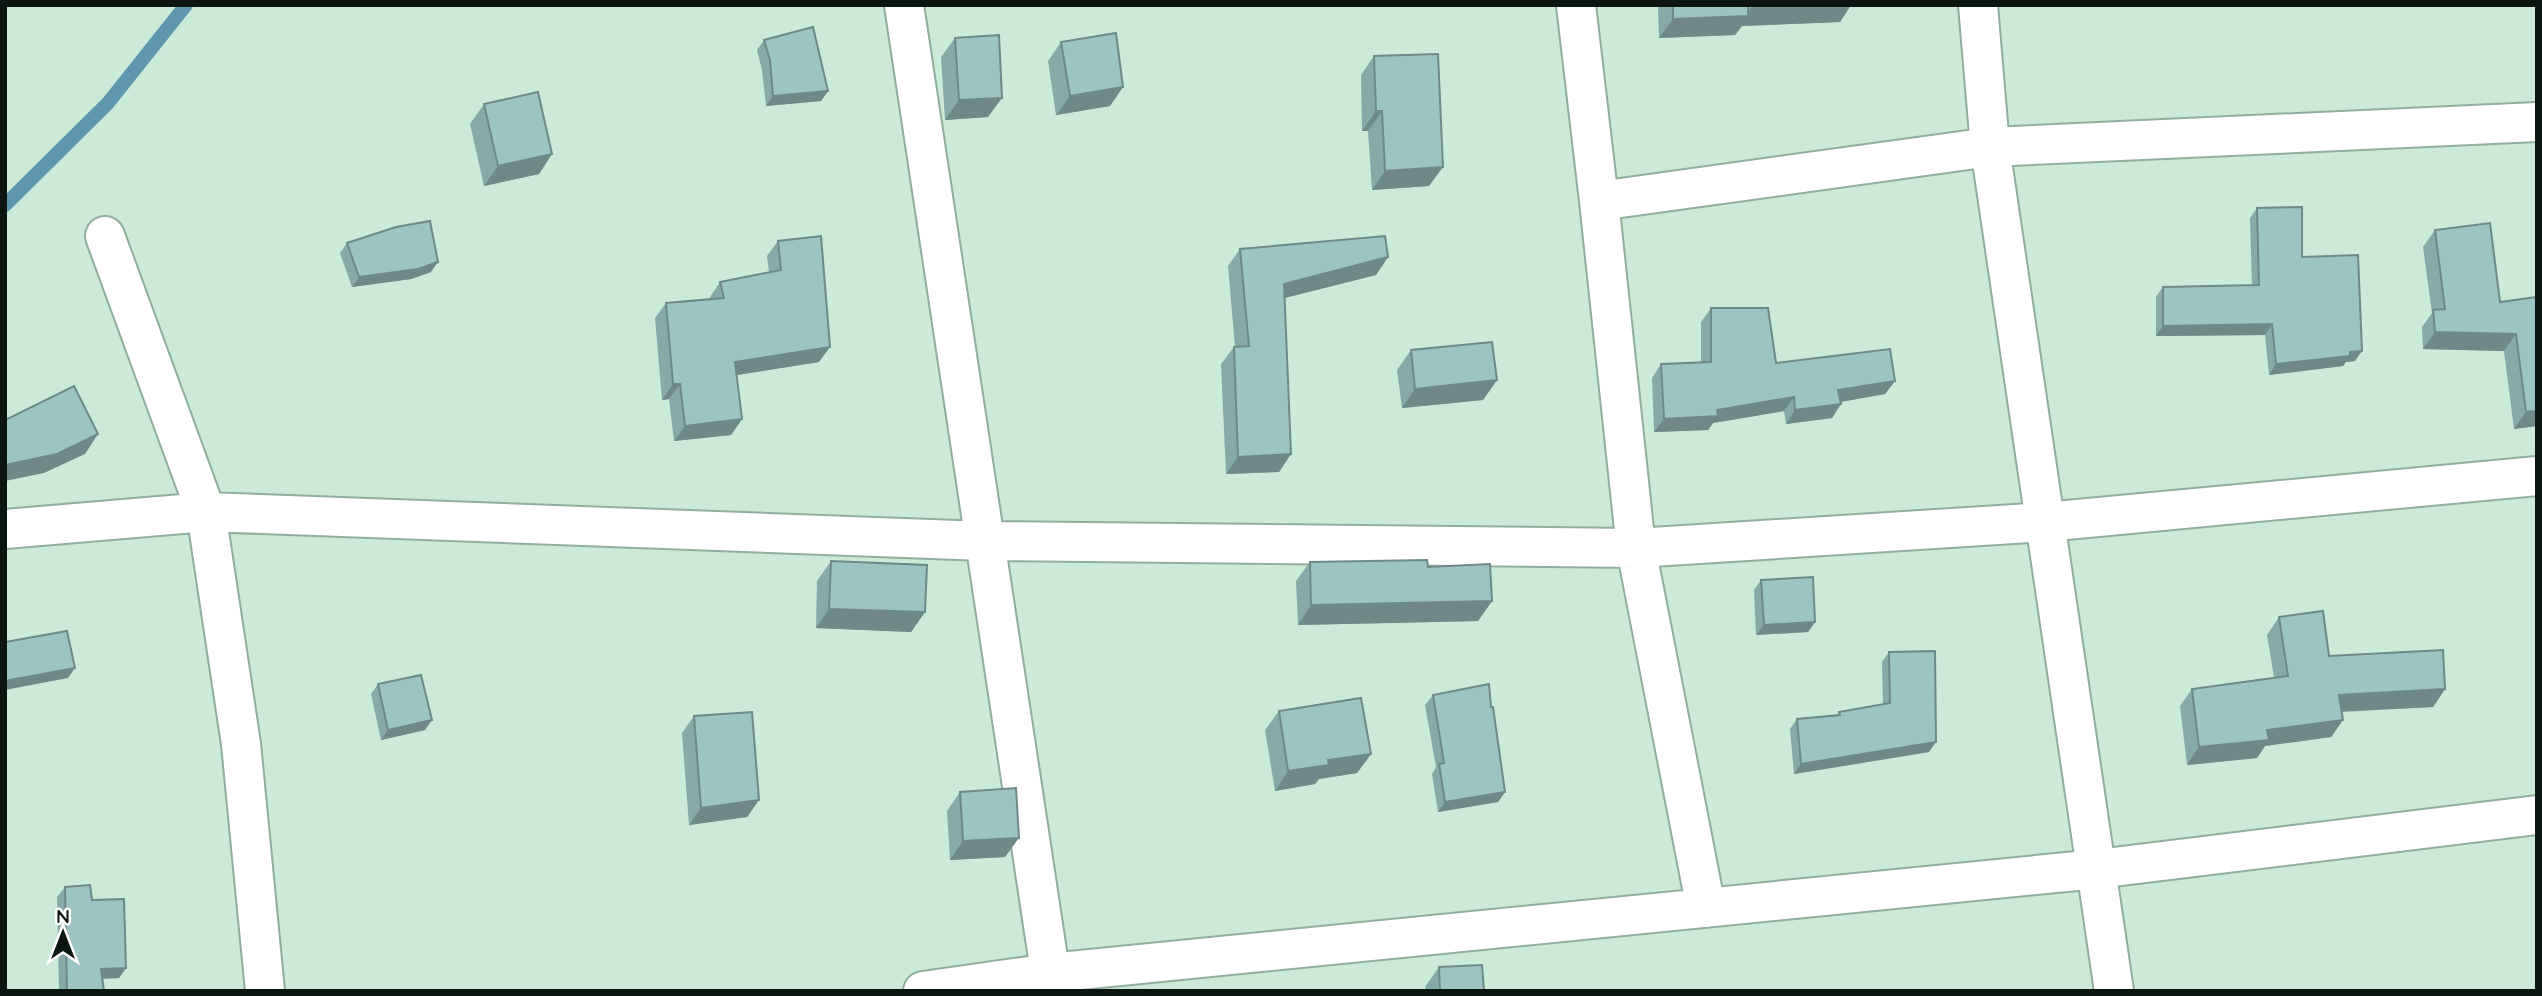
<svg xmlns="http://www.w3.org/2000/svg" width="2542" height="996" font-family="Quicksand,sans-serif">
<rect width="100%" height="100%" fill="#cbead8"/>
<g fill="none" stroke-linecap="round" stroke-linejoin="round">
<path stroke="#5e97ae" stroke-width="14" d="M5,205l103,-102 78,-98"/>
<defs>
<path id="street" d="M904,5l149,986
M1576,5l23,196
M1978,5l12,142 124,844
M105,236l101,276 35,232 24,247
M5,529l201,-17 779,29 651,7 409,-26 492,-46
M1706,908l-70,-360 -37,-347 391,-54 547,-25
M923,991l127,-18 1047,-104 440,-54"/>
</defs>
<use href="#street" stroke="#90ae9c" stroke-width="42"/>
<use href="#street" stroke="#fff" stroke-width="38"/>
</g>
<path fill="#87a9a8" d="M1658,5h193l-11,17 -98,4 -7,9 -76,3z
M955,38l33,79 -43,3 -4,-63z
M764,40l64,51 -7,10 -55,5 -4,-36 -5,-20z
M1061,42l62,45 -13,19 -54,9 -8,-54z
M1374,56l55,130 -57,4 -4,-59h-6l-1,-56z
M484,104l68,50 -13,20 -55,12 -14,-62z
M2257,208l45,49 53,104 -9,1 -3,4 -74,9 -4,-40 -109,1v-39l7,-10 89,-1 -2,-68z
M2435,230l65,72 37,-5v129l-23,3 -10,-78 -81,-2 -1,-22 10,-14 -9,-66z
M778,241l41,121 -82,13 5,44 -11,16 -57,6 -5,-42 -7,1 -7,-82 11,-15 44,-4v-2l10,-15 49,-10 -2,-16z
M347,243l84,29 -20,7 -59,8 -12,-34z
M1240,249l148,8 -12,18 -91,23 6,156 -12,18 -53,2 -5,-110 13,-17h1l-7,-81z
M1711,308l65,55 119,18 -10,13 -44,8 -9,16 -46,6 -2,-13 -71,12 -5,7 -54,2 -2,-54 9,-14 40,-2v-40z
M1411,350l86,30 -14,20 -81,8 -5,-38z
M831,561l94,51 -14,20 -95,-4 1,-47z
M1310,562l118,5 64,34 -14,20 -180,4 -2,-44z
M1761,580l54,42 -7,10 -52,3 -2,-45z
M2279,617l50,39 116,33 -12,18 -91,5 1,8 -12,17 -66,9 -8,12 -70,7 -7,-59 12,-17 82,-12 -7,-42z
M1889,652l40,100 -135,22 -4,-45 7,-10 40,-4 2,-3 44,-8 -1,-42z
M378,684l47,46 -44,10 -10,-46z
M1433,695l58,12 14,85 -7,10 -60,10 -6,-38 4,-7 -11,-62z
M1279,711l92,43 -14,19 -38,6 -4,5 -40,7 -10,-61z
M694,716l65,84 -12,17 -58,8 -7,-92z
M960,792l45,65 -55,3 -3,-49z
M65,887l27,13 34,68 -7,10 -17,1 2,12h-45l-2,-94z
M1439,967l45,24h-58l-1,-4z"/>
<path fill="#6e8988" d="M1781,5h70l-11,17 -98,4 -7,9 -76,3 14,-19 72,-3 7,-10z
M1123,87l-13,19 -54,9 14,-19z
M828,91l-7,10 -55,5 7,-10z
M1002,98l-14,19 -43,3 14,-20z
M1376,111h6l-14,20h-6z
M552,154l-13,20 -55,12 14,-20z
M1443,167l-14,19 -57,4 13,-19z
M1388,257l-12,18 -104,26 12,-17z
M438,262l-7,10 -20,7 -59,8 7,-10z
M2272,324l-7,11 -109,1 7,-10z
M2435,332l81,2 -12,17 -81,-2z
M830,347l-11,15 -95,15 11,-15z
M2362,351l-7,10 -9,1 -3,4 -74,9 7,-11z
M1497,380l-14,20 -81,8 13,-19z
M1895,381l-10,13 -57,10 10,-14z
M673,384h7l-11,15 -7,1z
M1794,397l-10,14 -71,12 -5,7 -54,2 10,-13z
M1841,404l-9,14 -46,6 9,-14z
M2537,411v15l-23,3 12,-17z
M742,419l-11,16 -57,6 11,-15z
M98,434l-13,20 -41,19 -39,8v-16z
M1291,454l-12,18 -53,2 12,-17z
M1492,601l-14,20 -180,4 13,-20z
M829,609l96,3 -14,20 -95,-4z
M1815,622l-7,10 -52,3 8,-10z
M75,668l-7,10 -63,12v-9z
M2445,689l-12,18 -106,5 12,-17z
M432,720l-7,10 -44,10 7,-10z
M2343,720l-12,17 -66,9 -8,12 -70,7 12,-18 68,-17z
M1936,742l-7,10 -135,22 7,-10z
M1371,754l-14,19 -38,6 -4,5 -40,7 13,-20 40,-11z
M1505,792l-7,10 -60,10 7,-10z
M759,800l-12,17 -58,8 12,-17z
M1019,838l-14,19 -55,3 13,-19z
M126,968l-7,10 -25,1 7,-10z"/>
<path fill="#9dc4c3" stroke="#6e8988" stroke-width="2" d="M1673,5h75v11l-75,3z
M1751,5h30l-29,1z
M813,27l15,64 -55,5 -3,-36 -6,-20z
M1116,33l7,54 -53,9 -9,-54z
M999,35l3,63 -43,2 -4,-62z
M1438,54l5,113 -58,4 -3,-60h-6l-2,-55z
M538,92l14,62 -54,12 -14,-62z
M2302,207v50l56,-2 4,96 -12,1v4l-74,8 -4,-40 -109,2v-39l96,-2 -2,-77z
M430,221l8,41 -20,7 -59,8 -12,-34 49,-16z
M2490,223l10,79 37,-5v114l-11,1 -10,-78 -81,-2 -2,-22 12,-1 -10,-79z
M821,236l9,111 -95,15 7,57 -57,7 -5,-42h-7l-7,-81 58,-5 -4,-16 61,-12 -3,-29z
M1385,236l3,21 -104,27 7,170 -53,3 -4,-110 15,-1 -9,-97z
M1711,308h57l8,55 114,-14 5,32 -57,9 3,14 -46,6 -1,-13 -77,13 1,6 -54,3 -3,-55 50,-2z
M1492,342l5,38 -82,9 -4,-39z
M74,386l24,48 -41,20 -52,11v-45z
M1427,560l1,7 62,-3 2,37 -181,4 -1,-43z
M831,561l96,4 -2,47 -96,-3z
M1813,577l2,45 -51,3 -3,-45z
M2323,611l6,45 114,-6 2,39 -106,6 4,25 -76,10 2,10 -70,7 -7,-58 96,-13 -9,-59z
M67,631l8,37 -70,13v-39z
M1935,651l1,91 -135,22 -4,-45 43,-4 -1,-3 51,-9 -1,-51z
M421,675l11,45 -44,10 -10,-46z
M1489,684l2,23h2l12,85 -60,10 -6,-38 5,-1 -11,-68z
M1361,698l10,56 -43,6 1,5 -41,6 -9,-60z
M752,712l7,88 -58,8 -7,-92z
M1016,788l3,50 -56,3 -3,-49z
M90,885l2,15 32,-1 2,69 -25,1 3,22h-37l-2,-104z
M1482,965l2,26h-44l-1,-24z"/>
<rect width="2542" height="996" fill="none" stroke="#0b1610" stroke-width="14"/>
<g transform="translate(63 933)" stroke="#ffffff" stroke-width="5" paint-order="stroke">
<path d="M0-5L12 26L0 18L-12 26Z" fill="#0b1610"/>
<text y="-10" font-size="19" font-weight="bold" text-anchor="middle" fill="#0b1610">N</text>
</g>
</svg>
